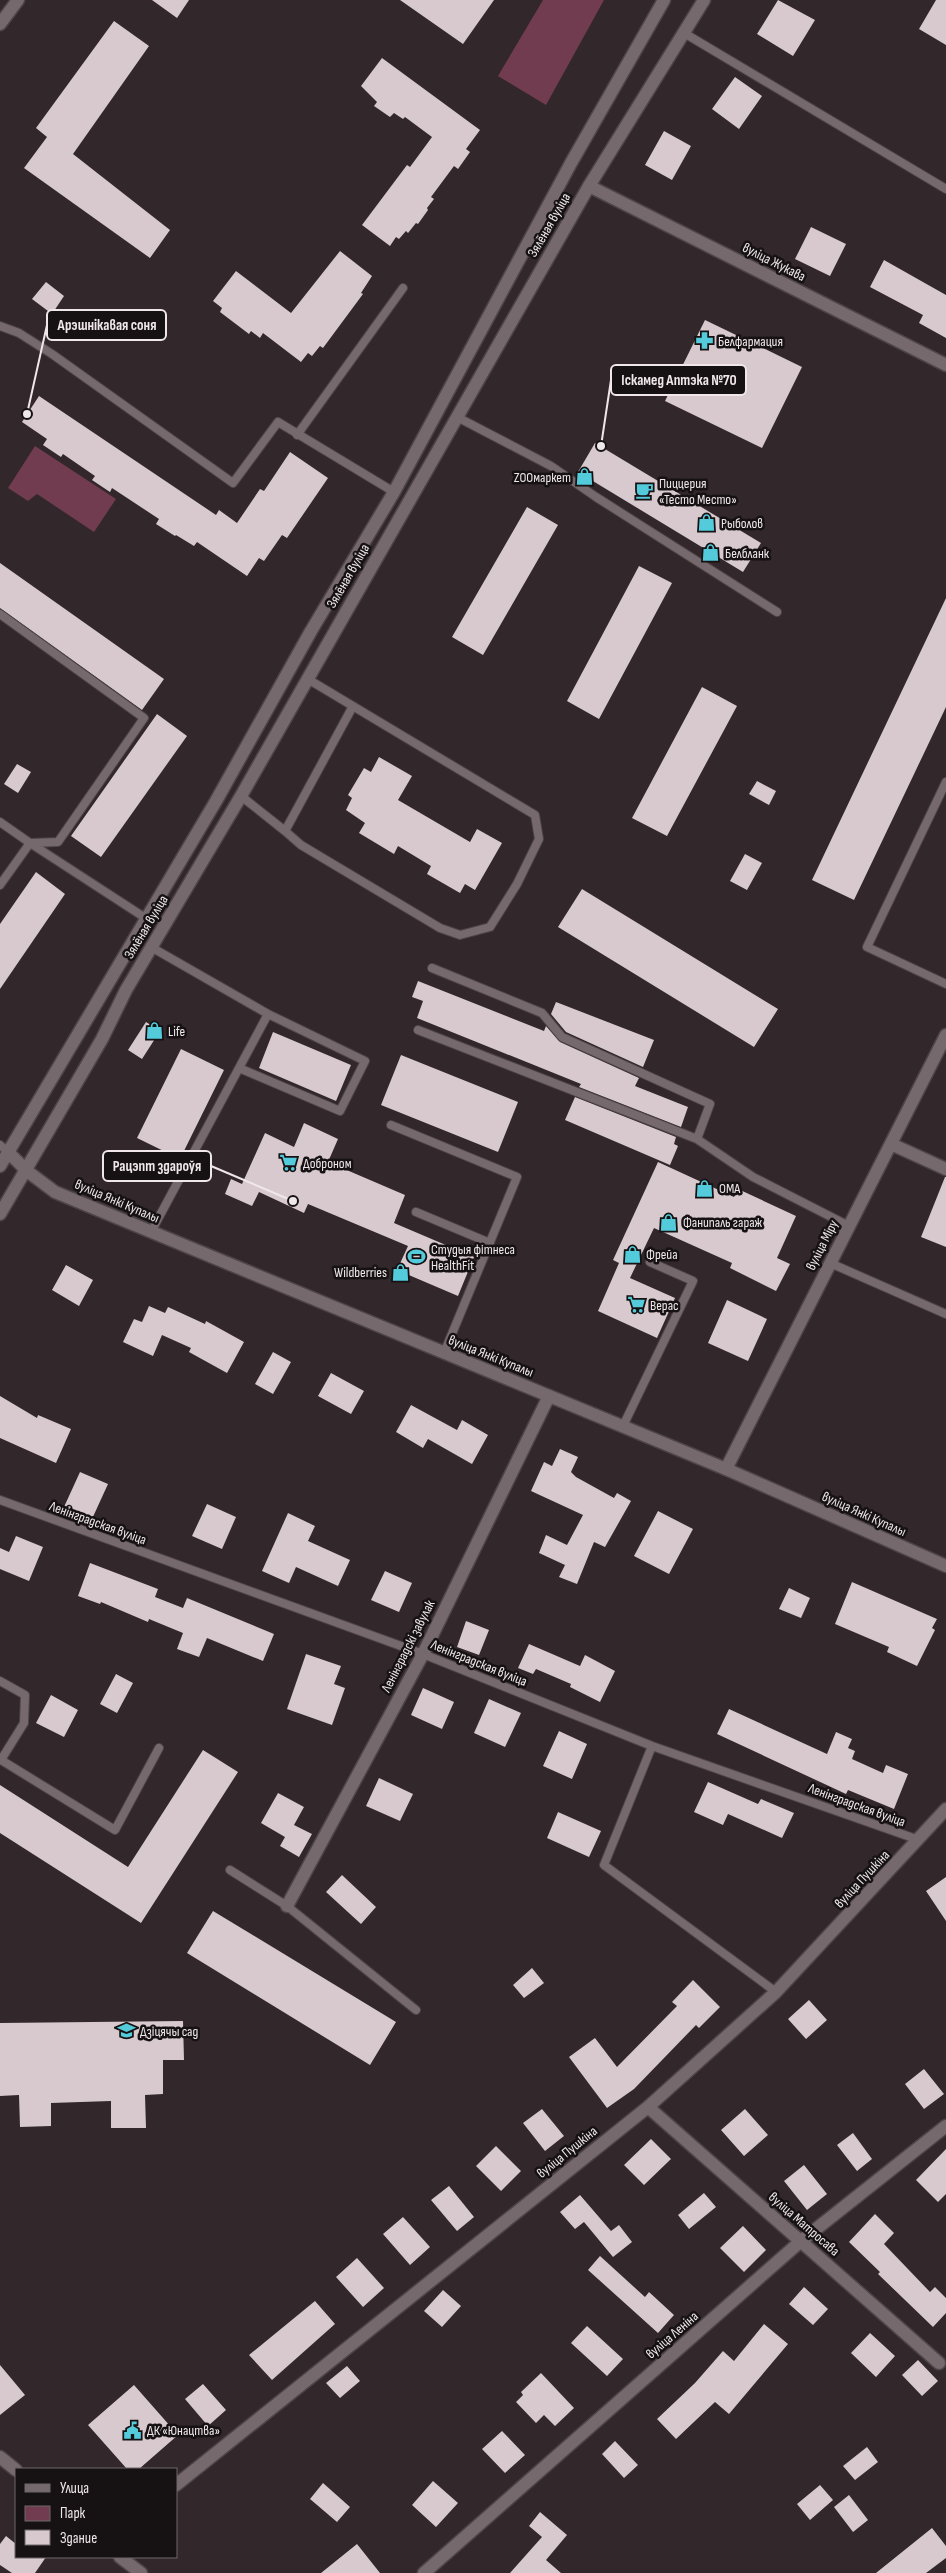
<svg xmlns="http://www.w3.org/2000/svg" width="946" height="2573" font-family="'Sofia Sans Condensed',sans-serif">
<rect width="100%" height="100%" fill="#32272a"/>
<path fill="#713c4f" d="M543,0h61l-58,105 -48,-29z
M35,446l81,53 -22,33 -57,-38 -9,7 -20,-13z"/>
<path fill="#d7c9cd" d="M152,0h37l-12,18z
M400,0h94l-31,44z
M778,0l37,20 -22,36 -36,-22z
M936,0h10v45l-27,-16z
M114,21l35,25 -76,108 97,76 -20,28 -126,-90 23,-31 -11,-9z
M382,58l98,72 -14,19 4,3 -12,17 -4,-3 -23,31 3,2 -7,9 1,2 -10,14 -2,-1 -8,10 -2,-2 -7,8 -3,-2 -6,9 -28,-21 45,-60 3,2 22,-30 -27,-20 -2,2 -9,-6 -4,4 -16,-11 3,-4 -16,-16z
M735,77l27,19 -23,33 -27,-20z
M664,131l27,15 -19,34 -27,-15z
M811,227l35,17 -16,32 -35,-17z
M340,251l32,25 -11,17 2,1 -40,54 -3,-2 -8,10 -4,-3 -7,9 -38,-29 -3,5 -9,-7 -2,3 -29,-22 2,-4 -9,-7 23,-30 55,42z
M884,260l62,35v43l-27,-15 4,-8 -53,-28z
M46,282l18,14 -12,18 -20,-15z
M705,320l97,47 -40,81 -97,-47z
M39,396l177,119 3,-5 18,13 23,-34 4,2 26,-39 38,26 -41,60 -5,-3 -18,26 -5,-3 -12,18 -50,-34 -3,4 -18,-11 -1,1 -19,-12 3,-5 -47,-31 -2,4 -18,-12 3,-4 -32,-22 -2,3 -18,-12 4,-6 -25,-17z
M595,443l166,100 -18,29 -165,-100z
M527,507l31,18 -75,130 -31,-18z
M0,563l164,116 -22,31 -142,-102z
M639,566l33,17 -73,136 -32,-18z
M946,598v109l-92,193 -42,-20z
M702,687l35,19 -70,130 -35,-18z
M157,714l30,22 -86,121 -30,-21z
M379,757l33,19 -14,24 72,42 7,-13 25,14 -27,47 -10,-6 -5,9 -33,-19 4,-8 -33,-20 -4,8 -35,-21 6,-10 -19,-13 6,-12 -4,-3 16,-27 7,4z
M17,764l14,8 -13,21 -14,-9z
M757,781l19,10 -7,14 -20,-11z
M745,854l17,9 -15,27 -17,-9z
M36,872l29,22 -65,95v-65z
M582,889l196,120 -24,38 -196,-120z
M418,981l126,50 2,-5 14,16 79,36 -4,8 53,21 -7,20 -102,-40 2,-3 -164,-66 6,-17 -11,-4z
M556,1002l98,38 -11,27 -77,-35 -15,-18z
M146,1022l14,9 -18,28 -14,-9z
M273,1032l78,33 -15,36 -77,-33z
M181,1049l43,21 -44,89 -43,-21z
M401,1055l117,47 -20,50 -117,-47z
M575,1097l101,40 -2,7 4,2 -8,19 -105,-45z
M304,1123l34,16 -10,23 77,33 -11,28 80,34 -16,39 -61,-26 11,-24 -100,-42 -4,9 -45,-21 -7,14 -27,-12 6,-15 11,5 23,-51 29,14z
M658,1162l76,35 4,-8 58,27 -19,42 13,6 -14,27 -46,-23 2,-5 -78,-35 -24,50 45,20 -18,40 -59,-27 21,-48 -6,-3z
M945,1177h1v70l-25,-10z
M66,1265l27,15 -14,26 -27,-16z
M727,1300l40,19 -19,42 -40,-18z
M149,1306l16,7 3,-6 37,17 1,-3 38,21 -17,31 -38,-21 2,-4 -29,-13 -9,21 -30,-14 11,-23 8,3z
M273,1352l18,10 -18,32 -18,-10z
M331,1373l33,18 -13,23 -33,-18z
M0,1396l37,22 1,-3 33,14 -15,34 -56,-25z
M411,1405l46,25 5,-10 26,15 -16,29 -44,-25 -5,9 -27,-16z
M560,1449l18,8 -7,15 5,5 38,21 3,-5 14,8 -26,46 -11,-5 -17,42 -18,-7 6,-12 -26,-12 7,-18 21,10 16,-30 -52,-24 13,-29 8,4z
M80,1472l28,12 -16,35 -28,-12z
M207,1504l29,13 -14,32 -30,-13z
M658,1511l35,18 -24,45 -35,-18z
M288,1513l27,13 -7,15 42,19 -12,26 -42,-19 -7,16 -27,-12z
M16,1536l27,11 -14,34 -29,-12v-21l9,4z
M90,1563l68,26 -3,8 28,11 4,-10 87,36 -11,27 -56,-23 -8,19 -22,-8 6,-16 -34,-14 -1,3 -47,-20 -1,2 -22,-8z
M385,1571l27,12 -13,29 -28,-12z
M852,1582l85,37 -5,9 3,2 -18,36 -30,-14 2,-5 -54,-23z
M789,1588l21,10 -9,20 -22,-9z
M466,1621l23,9 -10,25 -22,-8z
M529,1644l51,22 5,-11 30,16 -15,31 -30,-15 1,-3 -35,-15 -3,5 -15,-6z
M306,1654l35,12 -7,18 11,4 -13,37 -45,-16z
M116,1674l17,9 -16,30 -17,-9z
M423,1688l31,14 -12,27 -31,-14z
M51,1695l27,15 -14,27 -28,-14z
M489,1699l32,14 -16,34 -31,-14z
M729,1709l98,45 9,-22 16,7 -4,9 7,3 -3,8 31,14 3,-8 22,9 -14,35 -46,-19 -2,4 -129,-60z
M559,1731l28,13 -15,35 -29,-13z
M203,1750l35,22 -97,151 -141,-90v-48l128,82z
M379,1778l34,16 -13,27 -34,-15z
M708,1782l50,22 3,-5 33,14 -12,25 -54,-24 -5,11 -29,-13z
M278,1793l26,14 -10,18 18,9 -13,23 -19,-11 5,-9 -24,-14z
M558,1812l43,19 -12,26 -42,-19z
M342,1875l34,32 -15,17 -35,-32z
M946,1877v44l-20,-30z
M213,1911l183,111 -26,43 -183,-112z
M532,1968l12,15 -20,15 -11,-13z
M693,1980l27,27 -21,21 -3,-3 -62,64 -27,19 -38,-51 26,-19 22,29 60,-61 -5,-4z
M809,2000l18,20 -21,19 -18,-20z
M183,2021l1,39h-21v34l-18,1 1,33h-35v-27l-60,2v23l-31,1 -1,-32 -19,1v-73z
M924,2069l20,25 -20,15 -19,-25z
M542,2109l22,27 -19,15 -22,-28z
M745,2109l23,26 -24,21 -23,-26z
M853,2133l19,26 -15,12 -20,-26z
M651,2139l20,20 -27,26 -20,-20z
M496,2146l25,25 -20,20 -25,-25z
M946,2149v45l-8,8 -22,-22z
M804,2165l23,29 -20,16 -23,-29z
M449,2186l25,31 -17,14 -26,-31z
M704,2193l12,14 -27,22 -11,-14z
M580,2195l31,36 8,-6 13,17 -19,15 -29,-35 -9,7 -15,-17z
M875,2214l19,19 -10,11 46,48 5,-5 11,11v15l-13,14 -55,-53 2,-2 -31,-30z
M403,2217l27,30 -20,18 -27,-31z
M743,2226l23,24 -22,22 -24,-24z
M600,2256l45,41 4,-5 25,23 -16,18 -70,-63z
M357,2258l27,30 -21,19 -27,-30z
M804,2287l24,22 -15,16 -24,-21z
M443,2290l18,16 -19,21 -18,-16z
M315,2301l20,23 -63,56 -23,-25z
M764,2324l24,20 -59,70 -14,-12 -39,37 -19,-20 38,-36 28,-32 11,10z
M587,2326l36,33 -16,17 -36,-33z
M870,2333l25,23 -19,21 -25,-24z
M918,2360l20,21 -16,15 -20,-21z
M0,2365l25,30 -25,20z
M347,2366l13,15 -20,17 -14,-15z
M541,2373l33,35 -19,18 -11,-11 -8,8 -20,-21 7,-7 -2,-3z
M203,2384l23,26 -18,16 -23,-27z
M134,2385l44,50 -39,34h-12l-39,-44z
M502,2431l23,24 -20,18 -23,-24z
M615,2441l23,24 -14,13 -22,-24z
M867,2447l11,15 -23,18 -12,-14z
M433,2481l25,22 -22,24 -24,-22z
M323,2483l27,24 -13,15 -27,-23z
M820,2485l13,15 -23,20 -13,-16z
M849,2495l19,25 -15,12 -19,-25z
M540,2512l27,23 -21,25 15,13h-51l32,-36 -13,-11z
M932,2528l14,18v12l-20,15h-50z
M6,2536l10,8v13h30l-11,16h-23l-12,-8v-21z
M357,2544l23,29h-59z"/>
<g fill="none" stroke-linecap="round" stroke-linejoin="round">
<defs>
<path id="lane" d="M684,33l262,156
M0,326l19,7 33,21 181,129 45,-61 116,70
M457,417l94,49 45,31 181,115
M297,435l106,-147
M0,614l144,104 -86,124 -28,1 117,76
M306,678l229,137 4,24 -22,45 -27,43 -30,8 -20,-7 -139,-83 -16,-14 68,-125
M946,782l-79,165 79,37
M241,796l44,35
M0,822l30,21 -30,42
M151,947l117,67
M432,968l110,45 20,24 148,67 -13,35 56,38 96,49
M418,1030l279,109
M391,1125l126,52 -73,176
M0,1145l8,7
M416,1212l74,31
M151,1232l117,-218 97,47 -25,50 -101,-43
M830,1263l116,51
M623,1426l70,-145 -43,-19
M0,1500l423,154 229,92 267,94
M0,1681l25,14 -1,28 -23,37 114,70 44,-82
M652,1746l-48,119 172,127
M230,1870l57,36 129,104"/>
<path id="street" d="M0,24l18,-24
M589,186l357,179
M891,1144l55,25
M726,1469l220,-434
M287,1906l136,-252 126,-258
M648,2107l291,256
M0,2457l16,13
M176,2485l472,-378 128,-115 170,-183
M120,2557l21,16
M424,2573l377,-332 145,-115"/>
<path id="secondary" d="M8,1152l19,19 28,21 671,277 220,97
M0,1166l216,-365 95,-170 83,-139 177,-329 93,-163
M0,1214l102,-175 24,-49 115,-194 348,-610 115,-186"/>
</defs>
<use href="#lane" stroke="#4d4446" stroke-width="10"/>
<use href="#street" stroke="#4d4446" stroke-width="15"/>
<use href="#secondary" stroke="#4d4446" stroke-width="15"/>
<use href="#lane" stroke="#76696d" stroke-width="8"/>
<use href="#street" stroke="#76696d" stroke-width="12"/>
<use href="#secondary" stroke="#76696d" stroke-width="12"/>
</g>
<defs>
<symbol id="pharmacy-bare" viewBox="-9 -9 18 18"><path d="M-2-6h4v4h4v4h-4v4h-4v-4h-4v-4h4Z" fill="#53cbdb" stroke="#161213" stroke-width="2.5" paint-order="stroke"/></symbol>
<symbol id="shop-bare" viewBox="-9 -9 18 18"><path d="M-5-2.5h2.3a2.7 3.5 0 0 1 5.4 0H5L5.5 6h-11ZM-1.5-2.5h3a1.5 2.3 0 0 0-3 0Z" fill="#53cbdb" stroke="#161213" stroke-width="2.5" paint-order="stroke"/></symbol>
<symbol id="cafe-bare" viewBox="-9 -9 18 18"><path d="M-5.5-4.5H6V0H3Q3 3.5 0 3.5H-2.5Q-5.5 3.5-5.5 0ZM3-3.2v2h1.7v-2ZM-6 4.5H4V6H-6Z" fill="#53cbdb" stroke="#161213" stroke-width="2.5" paint-order="stroke"/></symbol>
<symbol id="supermarket-bare" viewBox="-9 -9 18 18"><path d="M-6-5.5h2.5l.6 2H6L4.5 2H-2.5L-4.4-4H-6ZM-1.5 3.2a1.3 1.3 0 1 0 .1 0ZM3 3.2a1.3 1.3 0 1 0 .1 0Z" fill="#53cbdb" stroke="#161213" stroke-width="2.5" paint-order="stroke"/></symbol>
<symbol id="stadium-bare" viewBox="-9 -9 18 18"><path d="M0-5a6.5 5 0 1 0 0 10a6.5 5 0 1 0 0-10ZM-3.5-1.8h7v3.6h-7Z" fill="#53cbdb" stroke="#161213" stroke-width="2.5" paint-order="stroke"/></symbol>
<symbol id="school-bare" viewBox="-9 -9 18 18"><path d="M0-5L7-2L0 1L-7-2ZM-4 1L0 2.5L4 1V4Q0 6-4 4Z" fill="#53cbdb" stroke="#161213" stroke-width="2.5" paint-order="stroke"/></symbol>
<symbol id="civic-bare" viewBox="-9 -9 18 18"><path d="M-.6-6.5H3V-4.5H.6V-3L4-1V1h2V6H-6V1h2V-1L-.6-3ZM-1.2 2.5V6h2.4V2.5Z" fill="#53cbdb" stroke="#161213" stroke-width="2.5" paint-order="stroke"/></symbol>
</defs>
<g fill-rule="evenodd">
<use href="#pharmacy-bare" x="692" y="328" width="25" height="25"/>
<use href="#shop-bare" x="572" y="464" width="25" height="25"/>
<use href="#cafe-bare" x="632" y="478" width="25" height="25"/>
<use href="#shop-bare" x="694" y="510" width="25" height="25"/>
<use href="#shop-bare" x="698" y="540" width="25" height="25"/>
<use href="#shop-bare" x="142" y="1018" width="25" height="25"/>
<use href="#supermarket-bare" x="276" y="1150" width="25" height="25"/>
<use href="#shop-bare" x="692" y="1176" width="25" height="25"/>
<use href="#shop-bare" x="656" y="1210" width="25" height="25"/>
<use href="#shop-bare" x="620" y="1242" width="25" height="25"/>
<use href="#stadium-bare" x="404" y="1244" width="25" height="25"/>
<use href="#shop-bare" x="388" y="1260" width="25" height="25"/>
<use href="#supermarket-bare" x="624" y="1292" width="25" height="25"/>
<use href="#school-bare" x="114" y="2018" width="25" height="25"/>
<use href="#civic-bare" x="120" y="2418" width="25" height="25"/>
</g>
<g text-anchor="middle" dominant-baseline="central" stroke-width="5" stroke-linejoin="round" paint-order="stroke">
<g font-size="14" fill="#efe7e9" stroke="#161213">
<text transform="translate(549 225) rotate(-60)">Зялёная вуліца</text>
<text transform="translate(774 262) rotate(27)">вуліца Жукава</text>
<text transform="translate(348 576) rotate(-60)">Зялёная вуліца</text>
<text transform="translate(146 927) rotate(-59)">Зялёная вуліца</text>
<text transform="translate(117 1201) rotate(23)">вуліца Янкі Купалы</text>
<text transform="translate(822 1245) rotate(-63)">вуліца Міру</text>
<text transform="translate(491 1356) rotate(22)">вуліца Янкі Купалы</text>
<text transform="translate(864 1514) rotate(24)">вуліца Янкі Купалы</text>
<text transform="translate(98 1523) rotate(20)">Ленінградская вуліца</text>
<text transform="translate(408 1646) rotate(-63)">Ленінградскі завулак</text>
<text transform="translate(479 1663) rotate(22)">Ленінградская вуліца</text>
<text transform="translate(857 1805) rotate(20)">Ленінградская вуліца</text>
<text transform="translate(862 1879) rotate(-47)">вуліца Пушкіна</text>
<text transform="translate(567 2152) rotate(-39)">вуліца Пушкіна</text>
<text transform="translate(804 2224) rotate(41)">вуліца Матросава</text>
<text transform="translate(672 2335) rotate(-41)">вуліца Леніна</text>
</g>
<g font-size="14" fill="#efe7e9" stroke="#161213" text-anchor="start">
<text x="718" y="341">Белфармация</text>
<text x="571" y="477" text-anchor="end">ZOOмаркет</text>
<text x="659" y="483">Пиццерия<tspan x="659" dy="16">«Тесто Место»</tspan></text>
<text x="721" y="523">Рыболов</text>
<text x="725" y="553">Белбланк</text>
<text x="168" y="1031">Life</text>
<text x="303" y="1163">Доброном</text>
<text x="719" y="1188">ОМА</text>
<text x="683" y="1222">Фанипаль гараж</text>
<text x="431" y="1249">Студыя фітнеса<tspan x="431" dy="16">HealthFit</tspan></text>
<text x="646" y="1254">Фрейа</text>
<text x="387" y="1272" text-anchor="end">Wildberries</text>
<text x="650" y="1305">Верас</text>
<text x="140" y="2031">Дзіцячы сад</text>
<text x="147" y="2430">ДК «Юнацтва»</text>
</g>
</g>
<path fill="none" stroke="#efe7e9" stroke-width="2" d="M27 414L47 325M601 446L611 380M293 1201L211 1166"/>
<g fill="#efe7e9" stroke="#161213" stroke-width="2">
<circle cx="27" cy="414" r="5"/>
<circle cx="601" cy="446" r="5"/>
<circle cx="293" cy="1201" r="5"/>
</g>
<g fill="#161213" stroke="#efe7e9" stroke-width="2">
<rect x="47" y="310" width="119" height="30" rx="5"/>
<rect x="611" y="365" width="135" height="30" rx="5"/>
<rect x="103" y="1151" width="108" height="30" rx="5"/>
</g>
<g font-size="15" text-anchor="middle" font-weight="bold" fill="#efe7e9">
<text x="107" y="330">Арэшнікавая соня</text>
<text x="679" y="385">Іскамед Аптэка №70</text>
<text x="157" y="1171">Рацэпт здароўя</text>
</g>
<rect x="15" y="2468" width="162" height="90" fill="#161213" stroke="#6d6769"/>
<rect x="25" y="2484" width="25" height="8" fill="#76696d" stroke="#6d6769"/>
<text x="60" y="2493" font-size="15" fill="#efe7e9">Улица</text>
<rect x="25" y="2506" width="25" height="15" fill="#713c4f" stroke="#6d6769"/>
<text x="60" y="2518" font-size="15" fill="#efe7e9">Парк</text>
<rect x="25" y="2530" width="25" height="15" fill="#d7c9cd" stroke="#6d6769"/>
<text x="60" y="2543" font-size="15" fill="#efe7e9">Здание</text>
</svg>
